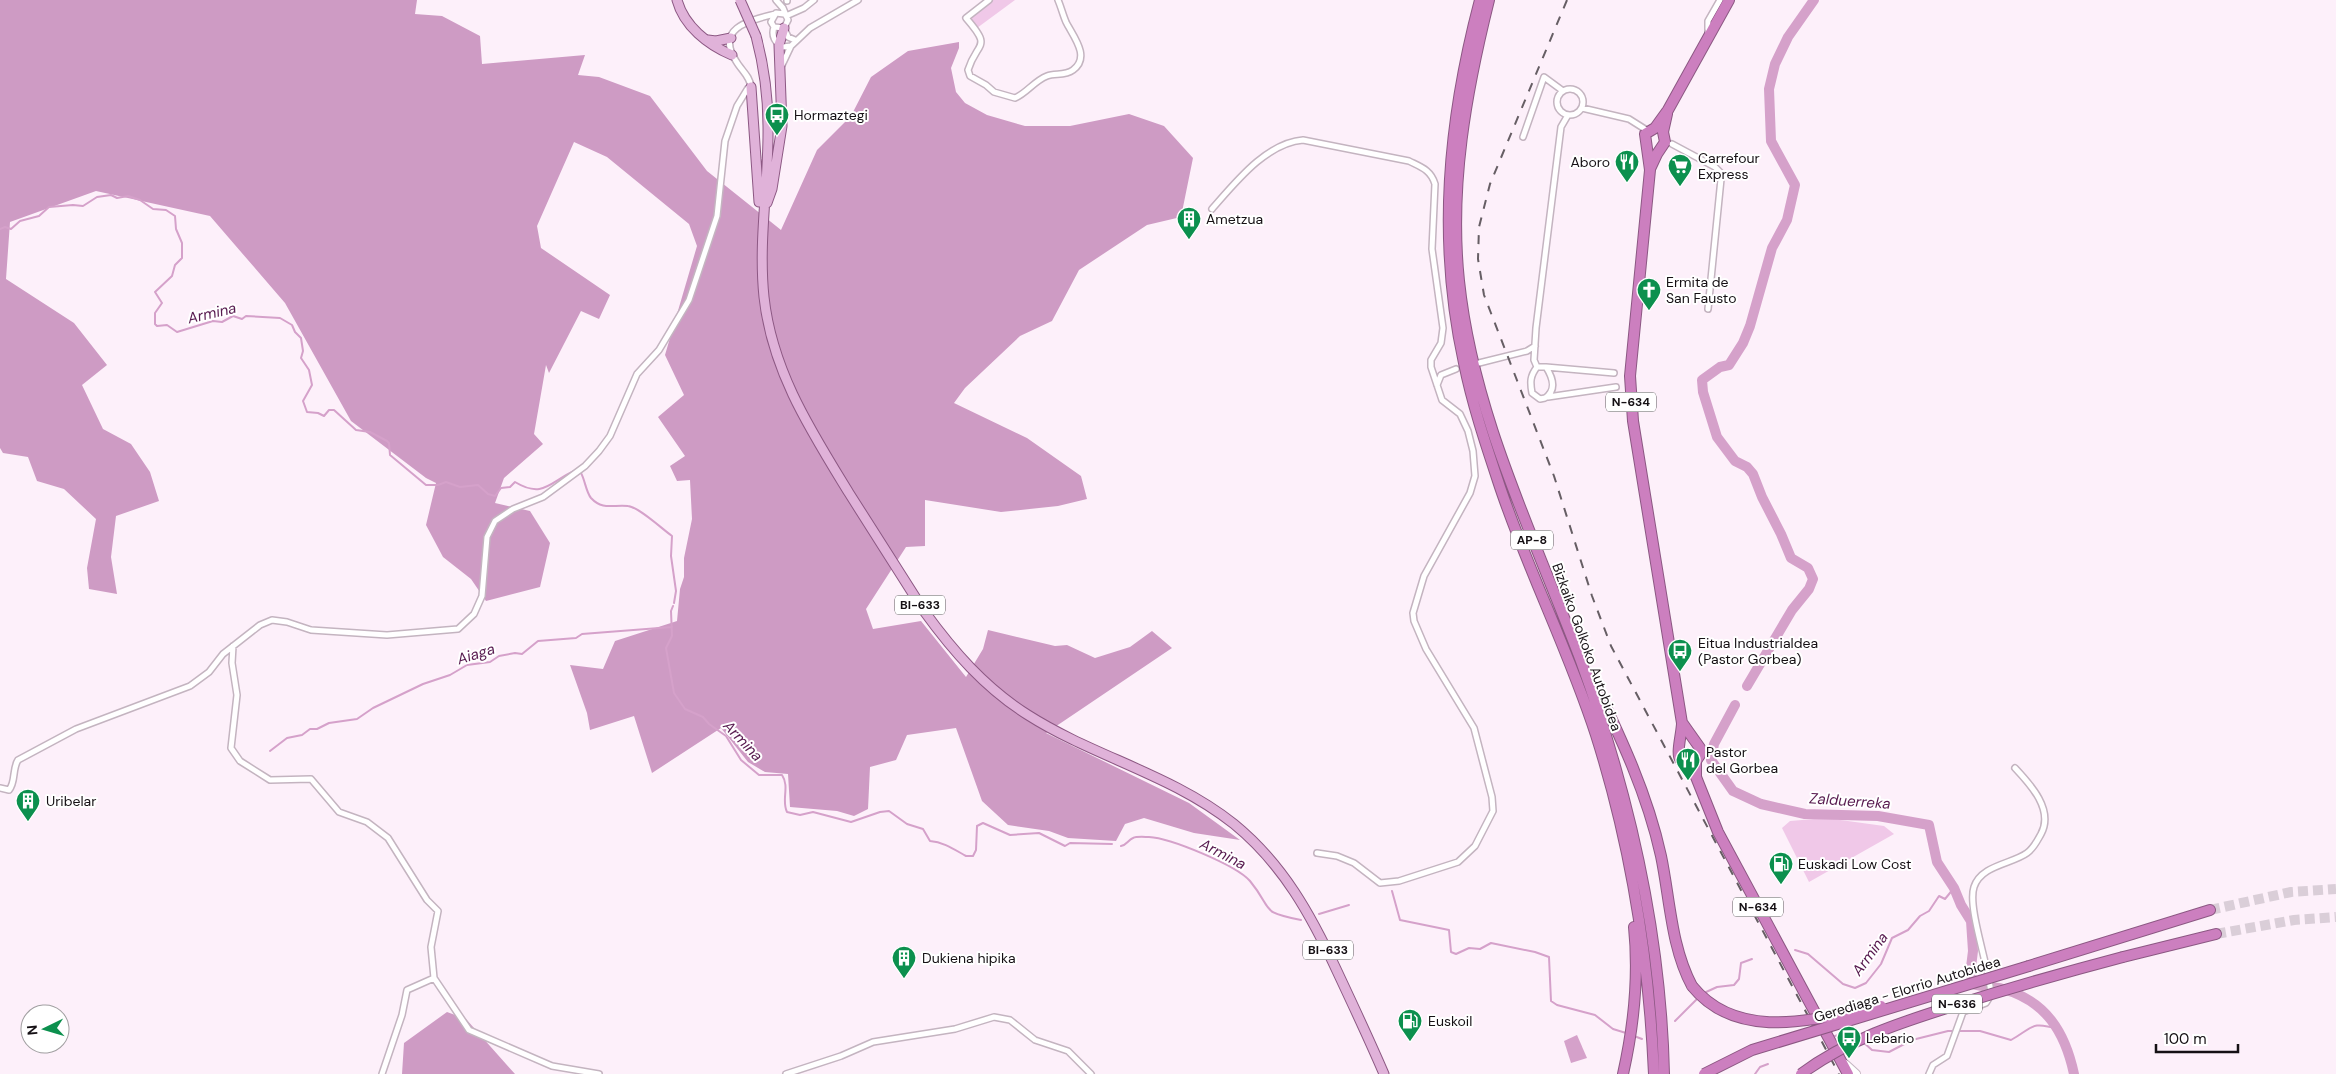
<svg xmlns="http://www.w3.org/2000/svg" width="2336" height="1074" font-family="'DM Sans',sans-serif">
<rect width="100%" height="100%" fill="#fdf0fa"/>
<path fill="#f0c8e8" d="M993,0h22l-38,28 -7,-10z
M1826,818l58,8 10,8 -85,48 -27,-54 8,-7z"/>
<path fill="#ce9bc4" d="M0,0h417l-2,14 27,2 38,20 2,28 103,-9 -7,20 21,2 51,19 57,75 74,59 36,-80 34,-34 20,-39 37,-26 51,-9v6l-8,20 5,24 9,11 22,12 38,11h45l59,-12 35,12 29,32 -12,59 -34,8 -68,45 -27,51 -32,15 -55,52 -11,15 73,35 54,38 6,23 -29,7 -57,6 -76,-12v46l-19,1 -40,62 7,20 48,-8 45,56 17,-28 5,-19 67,16 12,-1 28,13 35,-11 22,-16 20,17 -126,85 143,70 51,37 -46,-7 -50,-15 -19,6 -9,17 -48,-3 -19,-7 -41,-6 -26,-24 -26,-73 -49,7 -11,25 -26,7 -2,42 -14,7 -17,-5 -47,-4 -2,-33 -23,-2 -17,-10 -27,-34 -69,45 -18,-57 -44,14 -3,-17 -17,-48 33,4 12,-28 62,-20 3,-32 4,-12v-19l8,-39 -2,-39 -13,1 -7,-15 15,-10 -27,-39 26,-22 -19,-40 32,-109 -8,-22 -82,-67 -33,-15 -37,84 4,22 69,47 -11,24 -18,-8 -32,62 -3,-8 -12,69 9,10 -39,34 -9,25 35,8 20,32 -10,44 -54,14 -15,-22 -28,-22 -17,-32 10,-42 -10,-5 -75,-57 -66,-118 -75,-87 -114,-25 -86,31 -4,57 68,44 33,42 -25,20 21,44 28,15 19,28 9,29 -43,15 -5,41 6,37 -28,-5 -2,-21 9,-49 -32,-30 -27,-8 -9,-24 -25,-4 -3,-5z
M447,1012l19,7 49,55h-113l2,-31z"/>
<path fill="#d5a1ca" d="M1577,1035l10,23 -16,5 -7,-22z"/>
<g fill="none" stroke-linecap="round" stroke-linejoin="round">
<path stroke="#d5a1ca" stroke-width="2" d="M0,229l5,-2 6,2 9,-8 19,-5 10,-9 24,-2 10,1 14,-9 14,-2 6,3 11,-2 12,4 13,9 13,1 9,6 1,13 6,14v15l-7,7 -3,11 -17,16 7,11 -7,10v11l2,2 10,-1 10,7 36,-11 9,1 11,-6 9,3 4,-3 34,2 12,7 3,7 6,6 2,13 -2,7 8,12 3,15 -9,16 4,11 11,1 6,3 5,-6h5l22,20 14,2 17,9 2,2 1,12 36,30h12l8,-3 14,5 18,-2 10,9 7,2 6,-8 9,-1 5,-5c28,17 35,0 59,-11
M581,473c4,7 5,19 10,25 12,13 23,6 37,8 11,1 34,23 44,30l-1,20 5,35 -2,12
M673,606l-2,5 1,25 -6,12 8,45 11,16 18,8 6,7 17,12 15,24 18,15h23c8,12 -1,25 5,37l13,3 13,-3 38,10 29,-10 9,-1 18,13 16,5 7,12c14,1 25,9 36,15h7l3,-6 1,-24 6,-3 27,12 29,-2 26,13 5,-3 42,1
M270,751l17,-13 15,-3 8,-6h7l12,-6 28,-4 16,-11 50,-24 27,-9 17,-10 23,-3 9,-6 16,-3 7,1 16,-13 38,-3 6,-4 90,-7
M1121,846c6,-1 7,-6 12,-8 4,-2 12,-1 16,-1 21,1 87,28 101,44 24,29 8,31 51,39
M1392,891l8,29 49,10 2,22 5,2 13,-6 11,1 11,-6 44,9 14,5 2,44 6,4 38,10 18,14 13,4
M1319,914l30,-9
M1795,950l13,4 35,30 12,4 11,-5 15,-19 11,-26 16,-8 12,-14 9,-5 10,-15 6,3 9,-11
M1704,993l13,-6 17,-2 5,-6 2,-16 11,-4
M1675,1021l23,-23
M1634,1036l8,3
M1835,1036l15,-5 8,5
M1863,1042l9,8 17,2 23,-12 36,-9h32l31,9c23,-13 19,-19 48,-11
M1755,1074l5,-7 8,-3"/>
<path stroke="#d5a1ca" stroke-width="10" d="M1747,686l45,-76 17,-21 4,-10 -5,-11 -17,-10 -10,-24 -19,-37 -9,-23 -6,-7 -12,-6 -18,-24 -14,-45 -1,-12 18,-13 9,-2 14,-22 7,-17 22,-78 15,-28 8,-35 -24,-44 -2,-52 6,-25 13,-27 26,-37
M1735,705l-21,39 -3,16 22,31 28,13 44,10 73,2 51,9 8,37 17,26 7,17 10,16 2,30 -2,16 1,17c10,3 20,2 31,5 43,12 62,43 71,85"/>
<path stroke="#daced8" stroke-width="10" stroke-dasharray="10 5" stroke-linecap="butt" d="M2210,910l81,-18 45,-3
M2216,934l78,-14 42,-3"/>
<defs>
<path id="street" d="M776,0l7,8 5,12 -4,8 -10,-1 -3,-5 5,-9 8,1
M787,0v1
M989,0l-23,18c27,31 11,23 2,52l2,6 16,9 8,7 21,6c12,-5 19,-17 32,-22 8,-3 18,0 26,-6 18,-13 0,-34 -7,-48 -3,-7 -5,-15 -8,-22
M786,16l18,-8 10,-8
M774,27c-3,9 1,16 9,20l8,-1 19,-18 48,-28
M785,30l3,7 7,3
M1708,34v-13l12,-21
M782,65l9,-19
M1557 102a13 13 0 1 1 26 0a13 13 0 1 1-26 0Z
M1582,108l47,11 19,12
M1523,137l21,-60 19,14
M1672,144l43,23 5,5 1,7 -13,130
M1212,209c23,-26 54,-66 91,-69l106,21c12,6 22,9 26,23l-3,65 11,79 -2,15 -10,17v7l11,33 18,14 8,17 5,20 2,25 -5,17 -46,83 -11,37 1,8 12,28 48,79 18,69 1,14 -18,35 -17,16 -59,19 -19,2 -26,-20 -17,-7 -20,-3
M1479,363l48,-12 8,-5
M1537,367l-3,-7 2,-32 25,-201 7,-12
M1537,367h9c7,11 11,23 -1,31l-5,1 -8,-6c-2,-11 -2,-17 5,-26z
M1546,367l68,6
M1437,385l4,-10 15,-6
M1548,397l68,-10
M233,646l-1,17 5,32 -6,53 9,13 30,19 41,-1 28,33 28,10 21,16 39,62 11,11 -7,36 3,31 35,52 83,36 47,8
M0,788l9,2c7,-8 3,-21 9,-30l58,-31 114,-43 19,-14 14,-18 37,-29 12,-5 15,2 24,8 76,5 71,-6 16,-15 8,-18 5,-59 8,-16 18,-12 30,-12 42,-31 14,-15 11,-15 27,-62 22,-24 30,-50 28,-84 8,-75 12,-35 11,-18 3,-1c-1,-11 -10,-17 -15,-26 -22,-34 16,-41 39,-47
M382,1074l20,-59 5,-25 27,-12
M786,1074l55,-18 32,-14 82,-13 39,-12 16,3 25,20 33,11 23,23
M1929,1074l4,-9 14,-9 16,-44 23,-9 5,-8c-1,-26 -24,-87 -17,-108 7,-22 38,-23 53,-34 7,-5 10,-12 14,-19 13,-24 -10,-49 -26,-66"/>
<path id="secondary" d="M1845,1064l11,10"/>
<path id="primary" d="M677,0c7,26 31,45 55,55
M756,36c8,30 12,59 12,90 1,57 -10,113 -4,171 8,74 47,134 85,196 25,39 50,79 75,118 29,40 61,77 104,104 66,42 143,59 206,109 49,40 77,91 103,147 16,34 32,68 47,103
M708,40l8,1 15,-3
M751,87l8,115
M767,203l5,-14 10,-63 -3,-81 5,-17"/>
<path id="highway" d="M1480,0c-32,121 -43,240 -16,363 8,40 21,79 34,118 28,86 70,167 98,254 35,110 53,224 58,339
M1489,0c-23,92 -40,186 -30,281 14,134 75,255 122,380 48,133 80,271 83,413
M1650,169l7,-15 8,-12 -2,-10 4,-18
M1591,675c28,59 56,117 70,181 9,43 10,91 31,130
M1683,724l17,24v7l-4,6v16l22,55 130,242
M1696,777c-4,-7 -11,-11 -16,-18 -4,-6 2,-27 2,-36l-49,-302 -3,-45 20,-206 -5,-36 10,-6 13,-18 61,-110
M2123,957l93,-23
M2029,966l181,-56
M1623,1074c11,-49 16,-98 11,-147"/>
</defs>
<use href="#street" stroke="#c4b4c0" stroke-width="8"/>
<use href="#secondary" stroke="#c4b4c0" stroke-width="10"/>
<use href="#primary" stroke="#8c5883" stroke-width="11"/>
<use href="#highway" stroke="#8c5883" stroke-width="12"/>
<use href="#street" stroke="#fff" stroke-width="5"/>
<use href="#secondary" stroke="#fff" stroke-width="8"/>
<use href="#primary" stroke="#e0b2d9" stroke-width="9"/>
<use href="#highway" stroke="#cc7fbf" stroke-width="10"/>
<path stroke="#665e64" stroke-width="2" stroke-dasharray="9 9" stroke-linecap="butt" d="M1567,0l-77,184 -11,43 -1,32 6,36 70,181 38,120 19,50 228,428"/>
<defs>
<path id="primary-bridge" d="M740,0l16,36"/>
<path id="highway-bridge" d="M1692,986c47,58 127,32 189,20
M1704,1074l48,-24 277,-84
M1801,1074c46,-34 98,-51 152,-68 57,-18 113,-34 170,-49"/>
</defs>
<use href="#primary-bridge" stroke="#8c5883" stroke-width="11" stroke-linecap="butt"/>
<use href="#highway-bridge" stroke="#8c5883" stroke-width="12" stroke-linecap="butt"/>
<use href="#primary-bridge" stroke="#e0b2d9" stroke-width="9"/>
<use href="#highway-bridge" stroke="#cc7fbf" stroke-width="10"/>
</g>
<defs>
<symbol id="bus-pin" viewBox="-11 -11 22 30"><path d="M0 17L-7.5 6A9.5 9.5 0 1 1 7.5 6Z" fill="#0c904e" stroke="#fff"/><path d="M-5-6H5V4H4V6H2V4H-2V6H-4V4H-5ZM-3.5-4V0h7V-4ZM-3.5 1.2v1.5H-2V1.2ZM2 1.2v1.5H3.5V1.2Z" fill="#fff"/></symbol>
<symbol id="restaurant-pin" viewBox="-11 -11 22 30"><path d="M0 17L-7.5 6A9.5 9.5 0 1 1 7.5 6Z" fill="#0c904e" stroke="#fff"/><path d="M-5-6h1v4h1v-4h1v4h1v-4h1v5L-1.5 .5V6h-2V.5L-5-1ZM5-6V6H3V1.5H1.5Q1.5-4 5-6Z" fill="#fff"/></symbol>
<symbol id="supermarket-pin" viewBox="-11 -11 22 30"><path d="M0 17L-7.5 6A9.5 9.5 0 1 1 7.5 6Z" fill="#0c904e" stroke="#fff"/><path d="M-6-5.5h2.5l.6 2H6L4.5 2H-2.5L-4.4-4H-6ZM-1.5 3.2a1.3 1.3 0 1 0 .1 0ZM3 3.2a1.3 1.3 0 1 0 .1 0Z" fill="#fff"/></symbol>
<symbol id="building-pin" viewBox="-11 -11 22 30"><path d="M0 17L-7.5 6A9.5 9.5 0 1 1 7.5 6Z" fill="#0c904e" stroke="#fff"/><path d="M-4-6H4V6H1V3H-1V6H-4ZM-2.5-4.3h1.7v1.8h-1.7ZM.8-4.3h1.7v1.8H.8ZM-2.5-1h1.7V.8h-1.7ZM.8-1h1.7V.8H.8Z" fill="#fff"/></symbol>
<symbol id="church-pin" viewBox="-11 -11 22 30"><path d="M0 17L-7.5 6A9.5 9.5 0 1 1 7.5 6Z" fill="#0c904e" stroke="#fff"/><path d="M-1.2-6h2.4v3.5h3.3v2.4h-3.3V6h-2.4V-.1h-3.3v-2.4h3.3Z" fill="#fff"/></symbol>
<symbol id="fuel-pin" viewBox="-11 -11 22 30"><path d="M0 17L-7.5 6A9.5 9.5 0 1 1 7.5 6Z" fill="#0c904e" stroke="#fff"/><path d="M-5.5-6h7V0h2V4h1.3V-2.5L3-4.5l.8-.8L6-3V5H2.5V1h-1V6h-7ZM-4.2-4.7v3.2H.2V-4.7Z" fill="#fff"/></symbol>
</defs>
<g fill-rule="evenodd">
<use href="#bus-pin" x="763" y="101" width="28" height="38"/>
<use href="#restaurant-pin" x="1613" y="148" width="28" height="38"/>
<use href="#supermarket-pin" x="1666" y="152" width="28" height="38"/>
<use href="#building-pin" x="1175" y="205" width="28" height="38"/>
<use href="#church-pin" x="1635" y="276" width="28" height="38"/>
<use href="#bus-pin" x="1666" y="637" width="28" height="38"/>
<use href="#restaurant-pin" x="1674" y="746" width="28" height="38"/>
<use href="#building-pin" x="14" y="787" width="28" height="38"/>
<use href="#fuel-pin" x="1767" y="850" width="28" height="38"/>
<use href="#building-pin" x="890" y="944" width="28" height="38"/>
<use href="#fuel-pin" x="1396" y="1007" width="28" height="38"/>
<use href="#bus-pin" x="1835" y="1024" width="28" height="38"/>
</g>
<g text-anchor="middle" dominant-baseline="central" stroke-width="4" stroke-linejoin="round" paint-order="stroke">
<g fill="#fff" stroke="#5b585a" stroke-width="1">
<rect x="1606" y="392.5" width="50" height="19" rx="4"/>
<rect x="1511" y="530.5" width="42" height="19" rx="4"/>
<rect x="895" y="595.5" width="50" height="19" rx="4"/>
<rect x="1733" y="897.5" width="50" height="19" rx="4"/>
<rect x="1303" y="940.5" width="50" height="19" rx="4"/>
<rect x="1932" y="994.5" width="50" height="19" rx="4"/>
</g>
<g font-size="12" font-weight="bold" fill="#151014">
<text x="1631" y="402">N-634</text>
<text x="1532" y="540">AP-8</text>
<text x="920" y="605">BI-633</text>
<text x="1758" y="907">N-634</text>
<text x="1328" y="950">BI-633</text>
<text x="1957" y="1004">N-636</text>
</g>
<g font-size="14" fill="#151014" stroke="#fff" text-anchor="start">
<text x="794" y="115">Hormaztegi</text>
<text x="1698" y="158">Carrefour<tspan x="1698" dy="16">Express</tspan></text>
<text x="1610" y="162" text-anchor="end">Aboro</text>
<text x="1206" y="219">Ametzua</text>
<text x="1666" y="282">Ermita de<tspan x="1666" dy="16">San Fausto</tspan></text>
<text x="1698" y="643">Eitua Industrialdea<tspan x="1698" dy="16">(Pastor Gorbea)</tspan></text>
<text x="1706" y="752">Pastor<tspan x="1706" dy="16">del Gorbea</tspan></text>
<text x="46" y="801">Uribelar</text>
<text x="1798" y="864">Euskadi Low Cost</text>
<text x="922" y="958">Dukiena hipika</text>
<text x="1428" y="1021">Euskoil</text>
<text x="1866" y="1038">Lebario</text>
</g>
<g font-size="14" fill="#151014" stroke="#fff">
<text transform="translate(1587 647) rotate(70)">Bizkaiko Golkoko Autobidea</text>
<text transform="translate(1907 989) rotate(-17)">Gerediaga - Elorrio Autobidea</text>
</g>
<g font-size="15" font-style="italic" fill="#571a4f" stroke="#fff">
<text transform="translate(212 313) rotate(-13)">Armina</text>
<text transform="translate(476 654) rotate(-17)">Aiaga</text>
<text transform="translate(743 741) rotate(47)">Armina</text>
<text transform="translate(1850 801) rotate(4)">Zalduerreka</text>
<text transform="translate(1223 854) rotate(27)">Armina</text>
<text transform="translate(1870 954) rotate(-54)">Armina</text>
</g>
</g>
<g transform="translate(45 1029) rotate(265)"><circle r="24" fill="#ffffff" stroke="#a19fa1"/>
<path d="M0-4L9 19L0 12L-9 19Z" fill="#0c904e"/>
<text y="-8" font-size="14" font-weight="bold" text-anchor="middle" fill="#151014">N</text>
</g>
<path d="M2156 1044v8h82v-8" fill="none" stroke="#151014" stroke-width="2.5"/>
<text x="2164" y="1044" font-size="15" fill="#151014" stroke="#ffffff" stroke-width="4" paint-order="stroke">100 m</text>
</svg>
